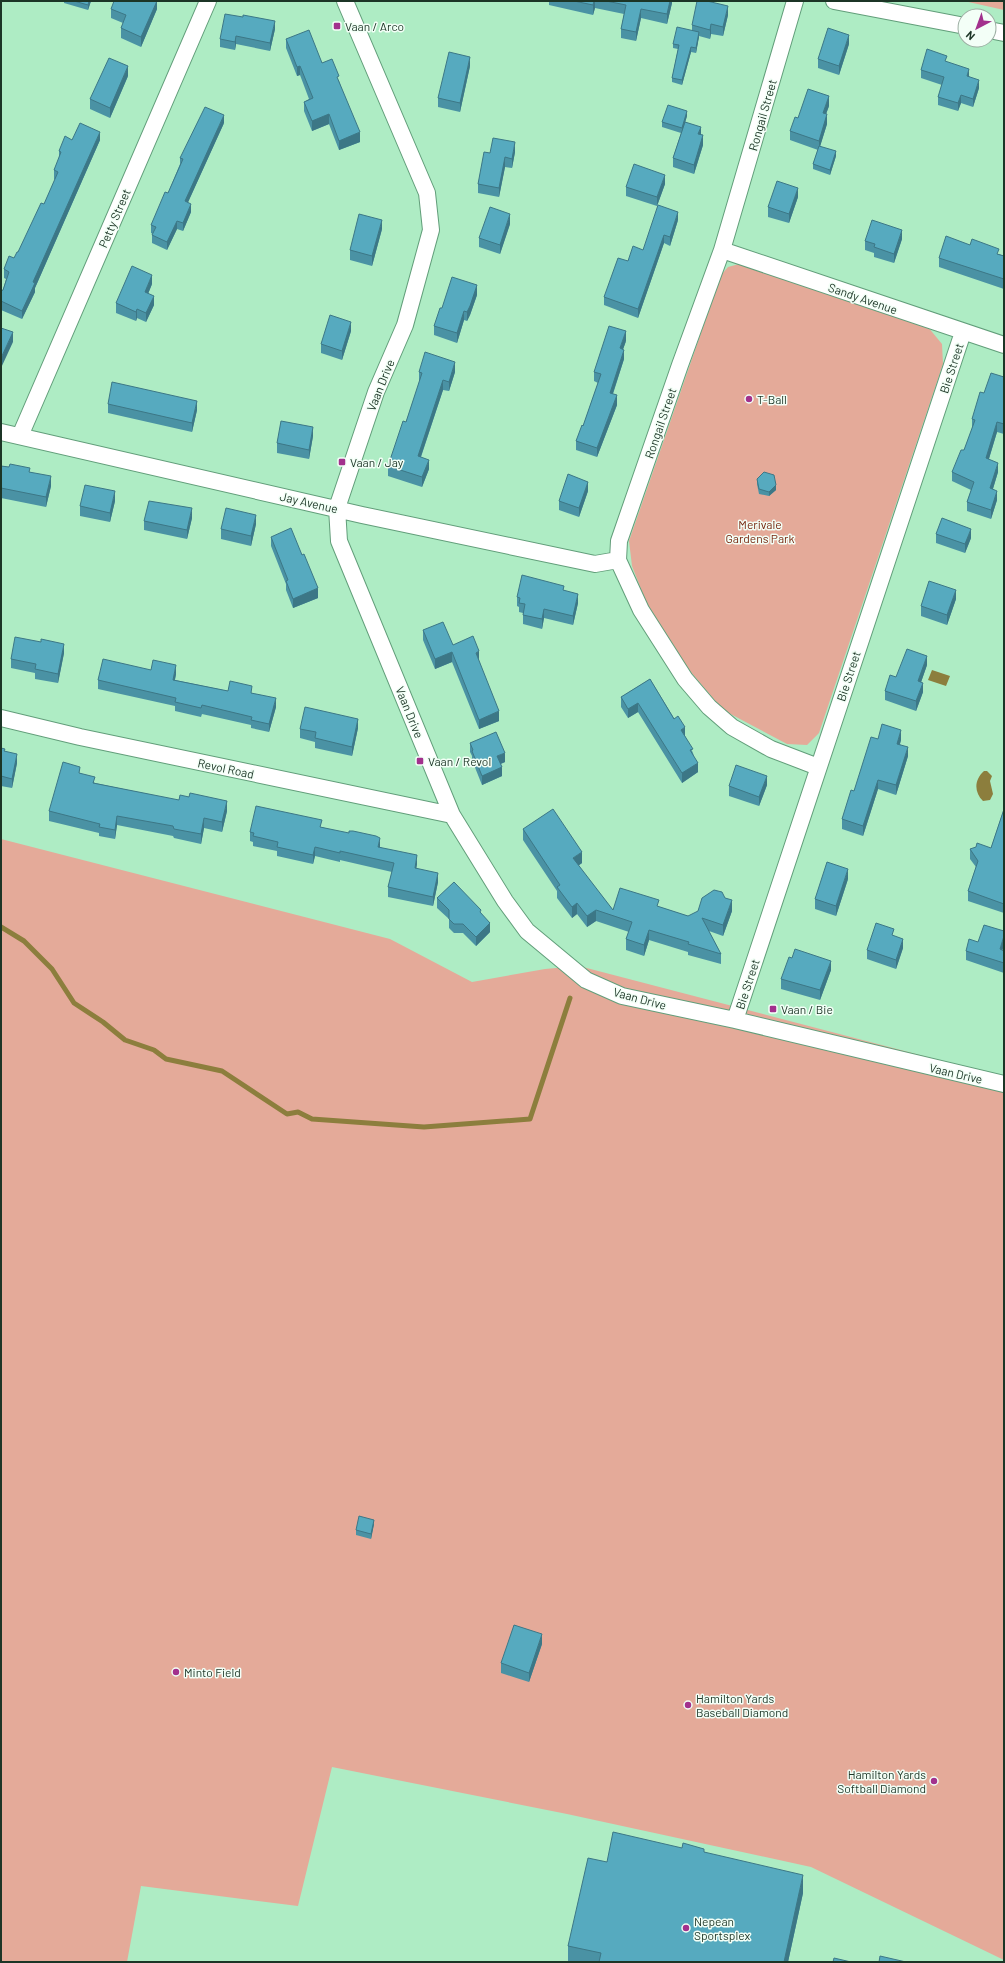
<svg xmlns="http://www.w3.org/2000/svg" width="1005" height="1963" font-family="Barlow,sans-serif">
<rect width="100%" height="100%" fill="#aeecc4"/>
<path fill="#e4aa99" d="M964,1h40v9z
M739,264l189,63 14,17 1,20 -124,369 -12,12 -20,-1 -64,-34 -40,-47 -35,-56 -16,-41 -3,-25 92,-266 7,-8z
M1,839l389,100 82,43 73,-13 34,-3 425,111v883l-193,-93 -244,-53 -235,-47 -34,139 -157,-20 -14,76h-126z"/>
<path fill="#8c7e3d" d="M932,670l18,6 -4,10 -18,-6z
M984,771h3l5,5 -2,5 3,13 -3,6 -7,1c-9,-9 -9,-21 1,-30z"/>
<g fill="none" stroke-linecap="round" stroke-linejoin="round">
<path stroke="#8c7e3d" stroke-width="5" d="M1,927l23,14 28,28 22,34 29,19 22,18 29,10 12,9 56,12 65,43 11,-2 14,7 112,8 106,-8 40,-121"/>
<defs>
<path id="minor" d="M345,1l82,192 4,37 -26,95 -29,67 -39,116 2,33 113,274 53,86 22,30 59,49 36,16 113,24 269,64
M795,1l-73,249 -42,115 -61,176 -1,19 23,50 44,69 24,28 23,20 39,22 47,18
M834,1l131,25
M989,30l15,3
M722,250l282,95
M1,432l361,83 233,49 23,-4
M20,436l188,-435
M1,718l79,19 372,78
M735,1020l228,-688"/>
</defs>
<use href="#minor" stroke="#629e7a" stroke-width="18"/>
<use href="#minor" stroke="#fff" stroke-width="16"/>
</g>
<path fill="#4a92a4" d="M64,1h27l-3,9 -24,-7z
M157,1v8l-16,38 -20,-9v-10l2,-5 -12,-5v-9z
M549,1h123v2l-5,21 -26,-6 -5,23 -15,-3v-9l3,-15 -29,-6 -2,7 -44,-10z
M728,15l-5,21 -12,-2 -1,5 -11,-3 -3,17 -5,-1 -9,33 -10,-3v-4l6,-29 -5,-1v-4l19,-13v-6z
M275,29l-5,22 -34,-7 -1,6 -15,-3v-8z
M286,39l36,24 17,18 21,61 -21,8 -10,-26 -17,7 -8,-20v-9l5,-3 -9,-24 -3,1 -11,-28z
M849,44l-10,31 -21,-7v-9z
M947,62l22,14 10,12 -6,19 -12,-4 -3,8 -20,-6v-8l4,-12 -21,-7v-8z
M470,66l-10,46 -22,-5v-9z
M128,76l-18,42 -20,-9v-10z
M829,106l-3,8 1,10 -7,22 16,10 -6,19 -17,-6v-5l5,-14 -28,-10v-9l8,-13z
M687,116l-2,6 16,12 2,11 -9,29 -21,-7v-9l8,-25 -19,-6v-5z
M224,123l-36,79 3,10 -8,19 -6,-2 -10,21 -15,-7v-8l1,-1 -2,-1v-8l17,-32 12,-29v-6z
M72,140h28l-65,148v4l-13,27 -21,-9v-19l2,-1 3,-11 -2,-1v-9l10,-11 4,-6 26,-48 11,-24 -1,-1v-9l5,-11v-8z
M515,152l-3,16 -7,-1 -6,30 -21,-4v-9l12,-31z
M665,184l-8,22 -31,-10v-9z
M798,197l-9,26 -21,-6v-10z
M678,220l-8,26 -6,-3 -26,75 -34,-13v-8l24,-36 15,-11z
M510,224l-10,30 -21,-7v-9z
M382,229l-10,37 -22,-6v-10z
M902,239l-8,24 -20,-6v-4l-9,-3v-9z
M999,254l5,2v33l-65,-22v-9z
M152,284l-4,10 6,11 -8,17 -9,-4 -1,3 -20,-8v-10z
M477,295l-7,20 -3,6 -3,-1 -7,23 -23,-8v-9l8,-18z
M351,331l-9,29 -21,-7v-9z
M626,341l-3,8 1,10 -11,35 4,11 -20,52 -21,-7v-9l7,-15 15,-43 -4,-2v-9z
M419,372h36l-6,19 -6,-1 -22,67 8,12 -7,18 -34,-11v-10l18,-44 14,-41h-1z
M1004,377v57l-7,-2 -8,27 9,13 -5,17 4,11 -6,19 -24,-8v-9l4,-12 -19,-9v-9l12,-22 8,-21v-10l12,-26z
M108,404l89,6 -5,22 -84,-19z
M313,436l-4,23 -32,-6v-10z
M1,466l29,6 21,14 -5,21 -45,-9z
M757,479l19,11 -7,6 -10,-2 -2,-10z
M588,491l-9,26 -20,-7v-9z
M115,501l-5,21 -30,-6v-10z
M192,518l-5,21 -43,-9v-9z
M256,524l-5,22 -30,-7v-10z
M936,534l35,4 -6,15 -29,-10z
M271,537l47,61 -25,10 -7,-18v-6l-15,-38z
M564,590l14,13 -5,22 -29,-7 -2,11 -19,-5v-11l-4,-1v-5l-2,-1v-9z
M956,599l-9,26 -26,-9v-10z
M423,630l30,15 46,76 -20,8 -27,-67 -17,7 -12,-29z
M41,642l23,11 -6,30 -23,-4v-6l-24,-5v-9z
M927,665l-6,17 2,10 -7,19 -31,-11v-9l11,-14z
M151,670l25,4 -1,6 53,11 24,2 24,14 -7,25 -18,-4v-3l-49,-11 -1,3 -26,-6v-5l-77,-17v-9z
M650,679l35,57 8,17 5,19 -16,11 -44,-71 -10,6 -7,-11v-10z
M358,728l-6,28 -37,-8v-6l-15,-4v-9z
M878,739l23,1 -1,4 8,12 -12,39 -18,-6 -15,47 -21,-7v-10z
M470,743l35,19 -4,2 1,12 -20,9 -10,-25v-4l-2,-4z
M1,748l4,3 12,12 -5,25 -11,-2z
M80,773l15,10 132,28 -5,21 -18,-4 -3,16 -27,-6 -1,-2 -56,-11 -2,14 -16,-3v-3l-50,-12v-10z
M767,785l-8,21 -30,-10v-10z
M1004,809v104l-36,-12v-10l8,-24 -6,-8v-10l21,-1z
M322,827l58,20 37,17 -1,4 22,14 -5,24 -45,-9v-10l4,-15 -52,-12v2l-25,-6 -2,8 -36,-8v-5l-24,-5v-4l-3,-1v-9z
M523,829l59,34 -4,3 35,44 46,-3 29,9 44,-5 -9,25 -14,-5 12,23v10l-33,-9v-3l-39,-12 -5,16 -18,-6v-11l3,-7 -33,-11 -9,6 -10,-13 -5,4 -15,-20v-7l-34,-51z
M848,879l-12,37 -21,-7v-10z
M437,898l44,15 9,19 -14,14 -13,-13h-9l-5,-5v-9l-12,-11z
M894,936l9,12 -7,21 -29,-10v-9z
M978,942l26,9v22l-38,-13v-9z
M831,970l-11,30 -39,-11v-10z
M374,1524l-3,15 -15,-4v-5z
M542,1644l-13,38 -28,-9v-10z
M682,1848l22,4 99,41 -15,69h-220v-16l39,-84z"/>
<path fill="#3c7786" d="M89,1h2l-3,9v-5z
M157,1v8l-16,38v-10z
M594,1h1v7l-2,7v-10z
M670,1h2v2l-5,21v-10z
M728,6v9l-5,21v-9z
M641,9v9l-5,23v-9z
M275,21v8l-5,22v-8z
M711,24v10l-1,5v-9z
M699,32v5l-3,16v-5z
M849,35v9l-10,31v-9z
M236,36v8l-1,6v-8z
M691,47v5l-9,33v-5z
M470,57v9l-10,46v-9z
M128,66v10l-18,42v-10z
M300,66v9l-3,1v-9z
M969,69v8l-2,-1z
M979,80v8l-6,19v-8z
M961,95v8l-3,8v-8z
M829,96v10l-6,16v-9z
M687,111v5l-5,17v-5z
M329,114v10l-17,7v-10z
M827,114v10l-8,26v-9z
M224,115v8l-39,86v-8z
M701,127v10l-3,-3z
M100,132v8l-65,148v4l-13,27v-8l11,-29z
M360,132v10l-21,8v-9z
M703,135v10l-9,29v-9z
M515,142v10l-3,16v-9z
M836,151v5l-6,19v-5z
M505,157v10l-6,30v-9z
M665,175v9l-8,22v-9z
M798,188v9l-9,26v-9z
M191,204v8l-8,19v-8z
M678,212v8l-8,26v-9z
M510,214v10l-10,30v-9z
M382,220v9l-10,37v-10z
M177,221v8l-10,21v-8z
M902,230v9l-8,24v-9z
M664,235v8l-26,75v-9z
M152,275v9l-7,17v-9z
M477,285v10l-7,20 -3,6v-9z
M154,296v9l-8,17v-9z
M137,309v9l-1,3v-9z
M464,311v9l-7,23v-10z
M351,322v9l-9,29v-9z
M626,331v10l-6,17v-10z
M13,332v10l-12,26v-10z
M624,350v9l-14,43v-9z
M455,362v10l-6,19v-9z
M443,380v10l-25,75v-9z
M617,395v10l-20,52v-9z
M197,401v9l-5,22v-9z
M997,422v10l-11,36v-10z
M313,427v9l-4,23v-9z
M429,460v9l-7,18v-10z
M998,463v9l-8,26v-10z
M51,476v10l-5,21v-10z
M588,482v9l-9,26v-9z
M776,485v5l-7,6v-4z
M115,491v10l-5,21v-9z
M997,491v9l-6,19v-9z
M192,508v10l-5,21v-9z
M256,515v9l-5,22v-10z
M971,529v9l-6,15v-9z
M318,588v10l-25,10v-9z
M956,590v9l-9,26v-10z
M578,594v9l-5,22v-9z
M544,609v9l-2,11v-10z
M64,644v9l-6,30v-9z
M479,651v10l-3,-8z
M452,652v10l-17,7v-10z
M927,656v9l-9,26v-10z
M176,665v9l-3,14v-8z
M923,683v9l-7,19v-10z
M276,698v9l-7,25v-8z
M638,703v9l-10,6v-9z
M499,711v10l-20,8v-9z
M358,719v9l-6,28v-9z
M685,727v10l-4,-7z
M901,730v10l-4,13v-9z
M908,747v9l-12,39v-10z
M505,753v9l-8,3v-9z
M17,754v9l-5,25v-9z
M698,763v9l-16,11v-10z
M502,767v9l-20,9v-9z
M767,776v9l-8,21v-9z
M878,780v9l-15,47v-10z
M227,801v10l-5,21v-10z
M117,816v9l-2,14v-9z
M204,818v10l-3,16v-10z
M380,838v9h-2z
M315,847v9l-2,8v-9z
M582,852v11l-9,6v-11z
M417,855v9l-2,13v-9z
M848,869v10l-12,37v-10z
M438,873v9l-5,24v-9z
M732,900v11l-9,25v-11z
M577,903v11l-5,4v-11z
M596,910v11l-9,6v-11z
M490,923v9l-14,14v-9z
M649,930v10l-5,16v-11z
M1004,936v9l-4,14v-10z
M903,939v9l-7,21v-9z
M831,961v9l-11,30v-10z
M374,1520v4l-3,15v-5z
M542,1634v10l-13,38v-9z
M803,1875v18l-15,69h-4z"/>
<path fill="#56aabf" stroke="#3c7786" d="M74,1h15l-1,4z
M114,1h43l-16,36 -20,-9 5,-13 -15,-6z
M574,1h20l-1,4z
M606,1h64l-3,13 -26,-5 -5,23 -15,-3 5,-24z
M697,1h10l21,5 -5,21 -12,-3 -1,6 -18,-5z
M225,14l18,3v-2l32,6 -5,22 -34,-7 -1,6 -15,-3z
M677,27l22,5 -3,16 -5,-1 -9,33 -10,-2 7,-33 -6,-1z
M828,28l21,7 -10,31 -21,-7z
M309,30l13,33 10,-4 7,17 -2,1 23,55 -21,9 -10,-27 -17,7 -8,-19 9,-4 -13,-32 -3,1 -11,-28z
M927,49l20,7 -2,5 24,8 -2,7 12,4 -6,19 -12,-4 -3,8 -20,-6 6,-20 -23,-7z
M449,52l21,5 -10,46 -22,-5z
M109,58l19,8 -18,42 -20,-9z
M808,89l21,7 -6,17 4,1 -8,27 -29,-10 5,-14 3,1z
M668,105l19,6 -5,17 -20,-6z
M205,107l19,8 -39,86 6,3 -8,19 -6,-2 -10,21 -15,-7 4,-8 -5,-2 14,-33 3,1 15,-34 -3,-1z
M685,122l16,5 -3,7 5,1 -9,30 -21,-7z
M80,123l20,9 -67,150 2,1 -13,28 -21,-10v-10l2,-1 6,-18 -5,-3 5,-13 5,2 3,-6h1l23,-49 3,1 14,-32 -4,-2 7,-18 -2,-1 6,-15 7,4z
M493,138l22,4 -3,17 -7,-2 -6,31 -21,-4 6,-32 6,1z
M819,146l17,5 -6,19 -17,-6z
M634,164l31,11 -8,22 -31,-10z
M777,181l21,7 -9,26 -21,-7z
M658,205l20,7 -8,25 -6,-2 -26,74 -34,-12 14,-39 10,3 5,-15 10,4z
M490,207l20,7 -10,31 -21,-7z
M359,214l23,6 -10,36 -22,-6z
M872,220l30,10 -8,24 -20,-7 1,-3 -10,-3z
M946,236l24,9 2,-6 27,10 -2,5 7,2v23l-65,-21z
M132,266l20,9 -7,17 9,4 -8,17 -9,-4 -1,3 -20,-9z
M452,277l25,8 -7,21 -3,6 -3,-1 -7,22 -23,-7 6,-18h2z
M330,315l21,7 -9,29 -21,-7z
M609,326l17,5 -6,17 4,2 -14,43 7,2 -20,53 -21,-7 6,-16 1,1 18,-52 -7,-2z
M1,328l12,4 -12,26z
M425,352l30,10 -6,20 -6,-2 -25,76 11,4 -7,17 -34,-11 15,-45 3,1 16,-49 -3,-1z
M991,373l13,4v47l-7,-2 -11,36 12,5 -8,25 7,3 -6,19 -24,-8 7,-20 -22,-10 9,-22h3l11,-30 -3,-1 8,-27 4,1z
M112,382l85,19 -5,22 -84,-19z
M281,421l32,6 -4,23 -32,-7z
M10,464l20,4 -1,4 22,4 -5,21 -45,-9v-22l8,1z
M764,472l10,3 2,10 -7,7 -10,-3 -2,-10z
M568,474l20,8 -9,26 -20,-7z
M85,485l30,6 -5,22 -30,-7z
M149,501l43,7 -5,22 -43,-9z
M226,508l30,7 -5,21 -30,-7z
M942,518l29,11 -6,15 -29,-10z
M291,528l11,27 2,-1 14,34 -25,11 -7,-18 2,-1 -17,-43z
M522,575l42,11 -1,4 15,4 -5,22 -29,-7 -2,10 -19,-4 2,-11 -6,-1 1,-5 -3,-1z
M929,581l27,9 -9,25 -26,-9z
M443,622l10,23 20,-9 6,15 -3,2 23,58 -20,9 -27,-68 -17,7 -12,-29z
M15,637l26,5v-3l23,5 -6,30 -23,-5 1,-5 -25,-5z
M907,649l20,7 -9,25 5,2 -7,18 -31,-10 5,-16 6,2z
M103,659l48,11 2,-10 23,5 -3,15 55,11 2,-10 22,5 -1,7 25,5 -7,26 -18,-4 1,-3 -50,-12 -1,3 -26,-6 1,-4 -78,-18z
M650,679l24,40 4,-3 7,11 -4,3 12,19 -3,1 8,13 -16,10 -44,-70 -10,6 -7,-12z
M305,707l53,12 -6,28 -37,-9 1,-6 -16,-3z
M882,724l19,6 -4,14 11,3 -12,38 -18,-5 -15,46 -21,-7 9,-29 3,1 17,-54 7,2z
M496,732l9,21 -8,3 5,11 -20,9 -10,-25 1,-1 -3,-7z
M1,748l4,1 -1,2 13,3 -5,25 -11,-3z
M63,762l17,5 -1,6 16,4 -2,6 86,17 1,-5 9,2 1,-4 37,8 -5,21 -18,-4 -3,16 -27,-5 -1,-3 -56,-10 -2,14 -16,-3 1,-3 -51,-13z
M736,765l31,11 -8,21 -30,-11z
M256,806l66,14 -2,7 29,6v-2h4l23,5 4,2 -2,9 39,8 -2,13 23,5 -5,24 -45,-10 6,-24 -54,-12v2l-25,-6 -2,8 -36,-8 1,-5 -25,-6 1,-3 -4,-1z
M553,809l29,43 -9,6 40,52 7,-22 39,12 -2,6 31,10 10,-5 4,-13 12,-8 8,2 3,6 7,2 -9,25 -21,-7 19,36 -33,-10 1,-2 -40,-12 -5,15 -18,-6 6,-17 -36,-12 -9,6 -10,-13 -5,4 -15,-20 3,-2 -37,-56z
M1004,809v95l-36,-13 10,-30 -8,-12 6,-2 1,-4 14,5z
M827,862l21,7 -12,37 -21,-7z
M454,882l27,28 -1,2 10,11 -14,14 -13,-13h-9l-5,-5v-9l-12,-12z
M876,923l18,6 -2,6 11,4 -7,21 -29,-10z
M984,925l20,6v5l-4,13 4,2v12l-38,-12 3,-12 9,3z
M795,949l36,12 -11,29 -39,-11 8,-22 3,1z
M359,1516l15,4 -3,14 -15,-4z
M514,1625l28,9 -13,39 -28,-10z
M613,1832l69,16 1,-5 21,6v3l99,23 -19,87h-185l2,-9 -33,-7 20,-88 19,4z
M880,1956l26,6h-27z
M834,1958l17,4h-18z"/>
<g fill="#a2318d" stroke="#f3fff7" stroke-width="1.5">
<rect x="333" y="22" width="8" height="8" rx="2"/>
<circle cx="749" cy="399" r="4"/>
<rect x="338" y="458" width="8" height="8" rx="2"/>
<rect x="416" y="757" width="8" height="8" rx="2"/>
<rect x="769" y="1005" width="8" height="8" rx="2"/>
<circle cx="176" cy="1672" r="4"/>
<circle cx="688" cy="1705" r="4"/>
<circle cx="934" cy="1781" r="4"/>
<circle cx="686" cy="1928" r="4"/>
</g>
<g text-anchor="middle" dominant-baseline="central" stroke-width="3" stroke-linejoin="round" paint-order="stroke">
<g font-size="12" fill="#1c3526" stroke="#f3fff7" text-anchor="start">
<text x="345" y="26">Vaan / Arco</text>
<text x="757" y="399">T-Ball</text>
<text x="350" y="462">Vaan / Jay</text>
<text x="428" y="761">Vaan / Revol</text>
<text x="781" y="1009">Vaan / Bie</text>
<text x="184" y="1672">Minto Field</text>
<text x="696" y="1698">Hamilton Yards<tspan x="696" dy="14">Baseball Diamond</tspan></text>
<text x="926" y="1774" text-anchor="end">Hamilton Yards<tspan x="926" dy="14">Softball Diamond</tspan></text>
<text x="694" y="1921">Nepean<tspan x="694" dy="14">Sportsplex</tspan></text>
</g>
<g font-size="12" fill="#1c3526" stroke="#f3fff7">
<text transform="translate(762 115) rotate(-74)">Rongail Street</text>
<text transform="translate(114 218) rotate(-67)">Petty Street</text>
<text transform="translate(863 298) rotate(19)">Sandy Avenue</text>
<text transform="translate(951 368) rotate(-72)">Bie Street</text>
<text transform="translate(380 385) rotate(-68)">Vaan Drive</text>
<text transform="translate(660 423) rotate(-71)">Rongail Street</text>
<text transform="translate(309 502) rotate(13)">Jay Avenue</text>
<text transform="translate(848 676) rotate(-72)">Bie Street</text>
<text transform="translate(410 712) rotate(68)">Vaan Drive</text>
<text transform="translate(226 768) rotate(12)">Revol Road</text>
<text transform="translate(747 984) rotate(-72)">Bie Street</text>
<text transform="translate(640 998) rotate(15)">Vaan Drive</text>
<text transform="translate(956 1073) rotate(13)">Vaan Drive</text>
</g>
<g font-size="12" fill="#77270f" stroke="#f3fff7">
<text x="760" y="524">Merivale<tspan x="760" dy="14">Gardens Park</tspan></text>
</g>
</g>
<rect width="1005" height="1963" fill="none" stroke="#1c3526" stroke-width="4"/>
<g transform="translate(977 28) rotate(221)"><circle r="19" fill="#f3fff7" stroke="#9daea3"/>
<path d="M0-3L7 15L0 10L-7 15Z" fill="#a2318d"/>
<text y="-6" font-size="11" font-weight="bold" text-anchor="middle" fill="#1c3526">N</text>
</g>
</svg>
